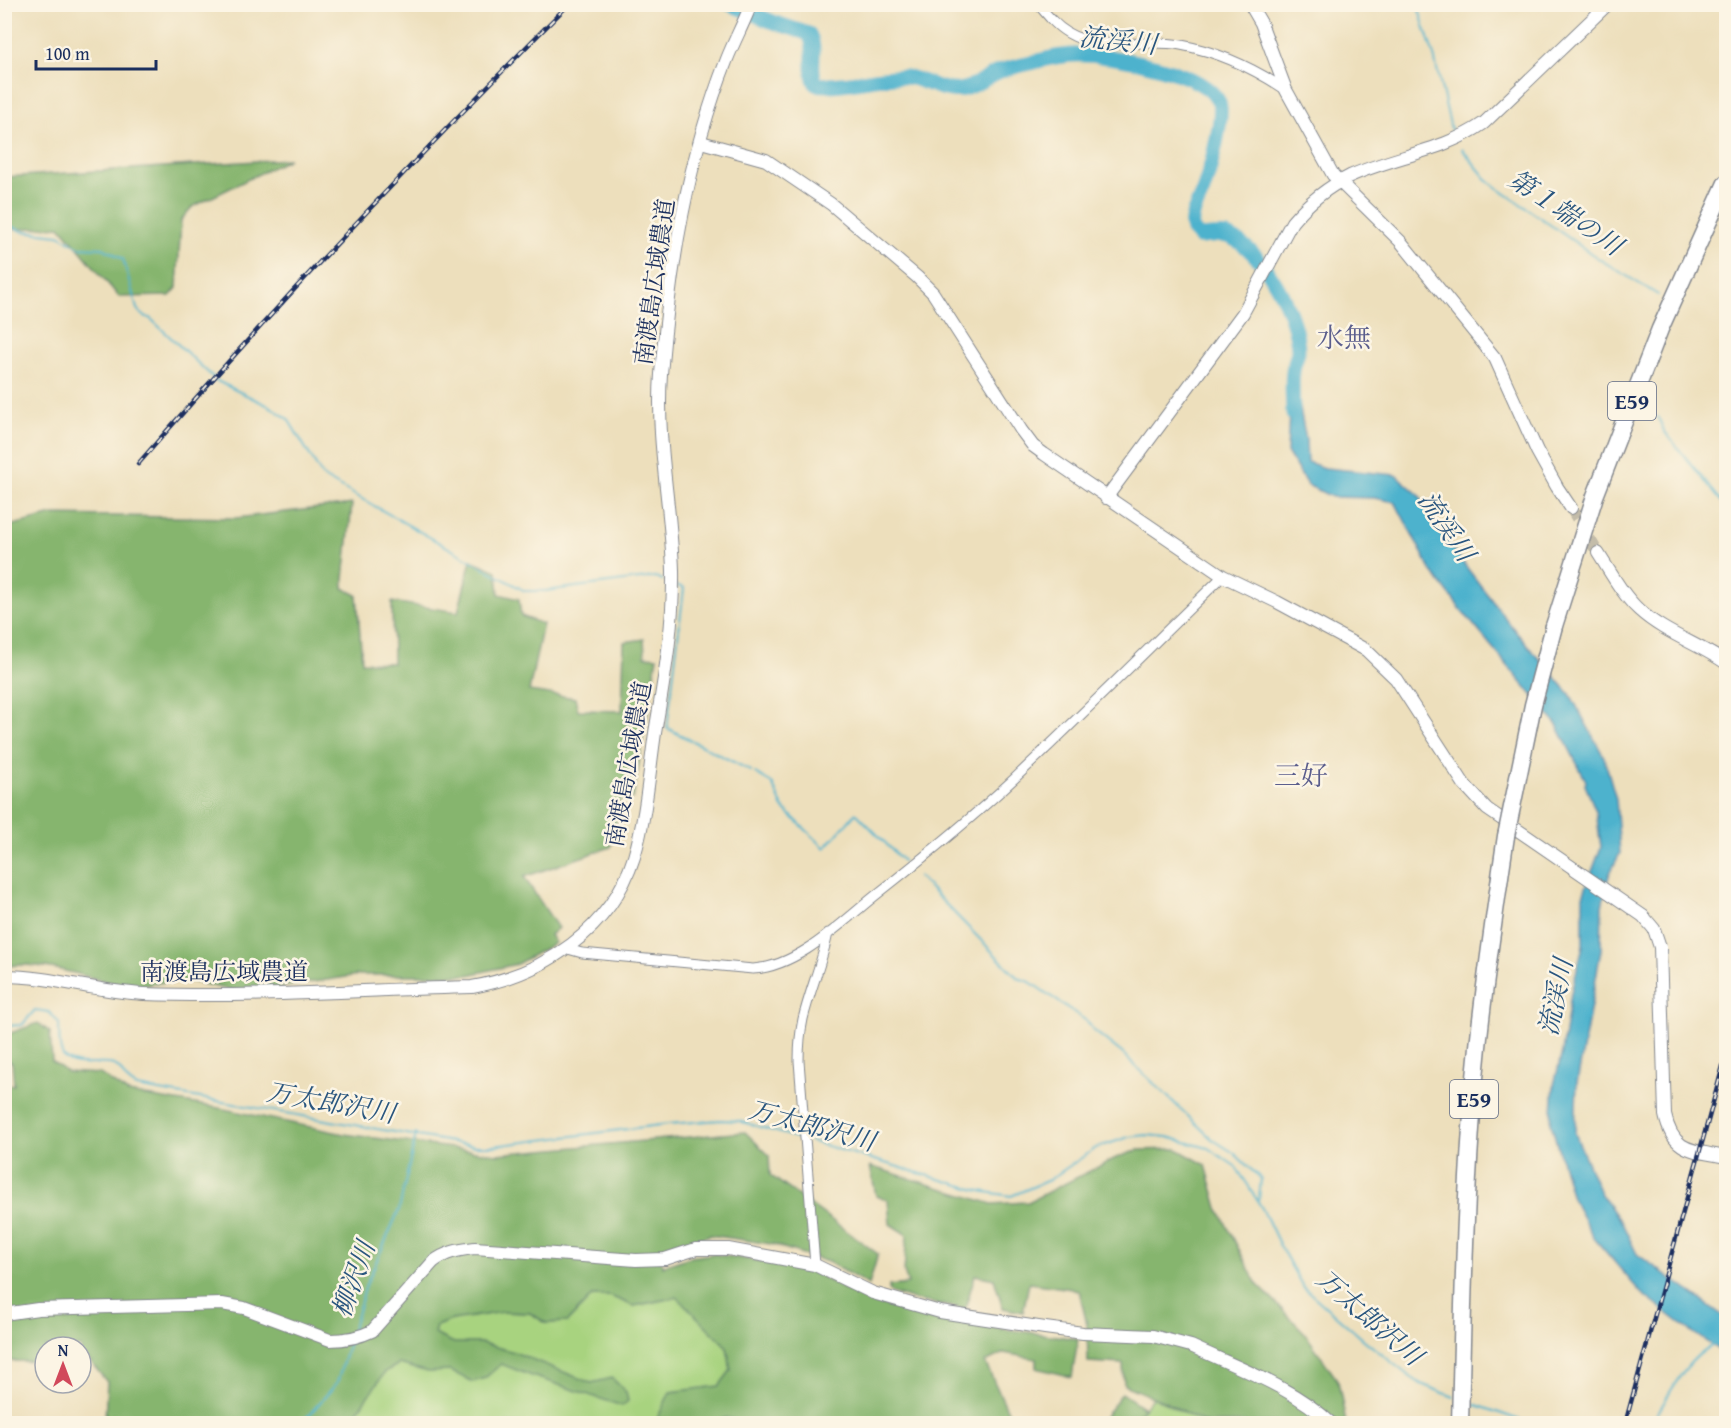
<svg xmlns="http://www.w3.org/2000/svg" width="1731" height="1428" font-family="'Gentium Book Plus','Noto Serif JP',serif">
<rect width="100%" height="100%" fill="#fcf5e5"/>
<filter id="ink" filterUnits="userSpaceOnUse"><feTurbulence type="fractalNoise" baseFrequency=".0167" numOctaves="2"/><feDisplacementMap in="SourceGraphic" scale="12" xChannelSelector="R" yChannelSelector="G"/><feConvolveMatrix kernelMatrix="1 2 1 2 8 2 1 2 1" color-interpolation-filters="sRGB"/></filter>
<filter id="wash" filterUnits="userSpaceOnUse"><feTurbulence type="fractalNoise" baseFrequency=".008" numOctaves="4" result="noise"/><feDisplacementMap in="SourceGraphic" scale="24" xChannelSelector="R" yChannelSelector="G"/><feGaussianBlur stdDeviation="1.35" result="paint"/><feColorMatrix in="noise" values="0 0 0 0 0 0 0 0 0 0 0 0 0 0 0 0 0 1.4 0 .05"/><feComposite in="paint" operator="in"/></filter>
<g filter="url(#wash)">
<rect width="100%" height="100%" fill="#eddfbc"/>
<path fill="#a8d37f" stroke="#62816e" stroke-width="1.5" d="M592,1296h18l24,10 44,-9 49,50 4,23 -4,48 22,5 -398,1v-6l35,-47 13,-7 37,-38 16,-6 50,-8 28,1 16,10 21,-1z
M1153,1397l52,26 -74,1z"/>
<path fill="#86b56e" stroke="#507266" stroke-width="1.5" d="M289,159l-97,48 -11,13 -4,68 -7,8 -51,1 -59,-71 -55,4v-53z
M352,504l-9,84 14,7 5,67 31,1 -1,-61 66,10 13,-52 26,11 2,23 20,5 2,17 22,8 -14,67 46,7 3,12 44,1 2,-69 20,-3 1,17 12,1 -24,141 -13,2 -9,47 -87,30 34,51 -8,7 5,8 -38,21 -49,11h-109l-96,15h-32l-42,-9 -36,2 -16,5h-8c-31,-8 -95,-30 -124,-21v-440l48,-12 183,3z
M38,1023l12,9 2,29 15,11 33,2 28,19 91,15 125,26 153,20 248,-22 24,23 1,20 108,79 -9,31 -41,-23 -57,-18 -61,-9 -52,16 5,15 27,-9 23,-3 92,14 41,22 34,14 57,16 141,19 -6,38 -36,-9v-9l-32,-6 -19,9 29,62h-265l-22,-6 -20,5 -50,-4 13,-27 49,-6 12,-16 -4,-23 -50,-50 -43,9 -24,-10h-18l-25,26 -21,1 -16,-10 -27,-1 -51,8 -16,6 -2,8 20,9h28l32,9 77,31 21,-5 14,14 2,9 -6,5 -90,-30 -31,-12 -16,14 -12,4 -23,-11 -22,1 -29,-8 -13,7 -34,47 -1,5h-248l2,-3 2,-38 -21,-26 -5,4v-13h-36v15l-33,-1 -7,2v-279l9,1 -2,-22 -7,-5v-23z
M1177,1149l29,16 12,43 38,75 48,49 34,49 8,41 -141,1 -36,-19 -45,-19 -1,-21 -35,-2 -1,-37 -8,-35 -50,-7 -6,29 -20,-4 -9,-29 -19,-4 -10,34 -51,-9 -25,-8v-6l19,-2 -4,-12 3,-37 -17,-11 -2,-24 -12,-4 -6,-30 122,38 36,-2 88,-44 22,-8z
M1122,1393l22,15 -13,15h-31z"/>
<path fill="#4eb2cd" stroke="#347096" stroke-width="1.5" d="M1290,392l8,6 8,42 1,22 18,6 71,7 23,20 20,36 22,29 55,72 54,62 34,63 12,42 4,54 -11,22 -7,31 -1,44 -24,133 -2,50 25,60 22,30 15,31 89,64v37l-41,-28 -44,-34 -47,-55 -22,-40 -21,-75 3,-38 8,-33 9,-59 12,-47v-50l18,-49 -5,-36 -11,-26 1,-4 -29,-56 -94,-113 -31,-40 -37,-70 -21,-4 -42,-1 -25,-12 -20,-33z"/>
<g fill="none" stroke-linecap="round" stroke-linejoin="round">
<path stroke="#4eb2cd" stroke-width="2" d="M1417,4l17,52 18,77
M1462,149l27,33 110,77 59,36
M4,223l18,8 37,4 20,12 24,1 20,11 14,50 4,5 10,5 66,62 54,26 17,12 35,58 202,114h20l110,-14 8,3
M1658,417l6,14 62,76
M678,586l6,2 -17,140 84,43
M755,773l17,10 11,25 42,40 31,-35 47,48
M918,876l100,102 12,4 58,40 5,8 29,23 90,86 22,14 27,26 -2,20
M4,1026l18,-1 13,-15 14,2 10,11c1,27 -3,43 32,41 7,0 16,-1 23,1 7,3 7,8 12,14 3,3 7,6 11,8l338,59h18l175,-22 53,-4 18,1 62,18
M810,1141l170,50 31,5 38,-16 47,-32 33,-11 17,-2 21,2 41,11 27,18 13,19 15,25 17,36 23,41 61,53 45,36 12,8 33,13
M351,1334l15,-49 33,-75 17,-76
M1468,1402l63,22
M301,1424l36,-41 12,-41
M1651,1424c19,-29 31,-62 62,-79"/>
<path stroke="#4eb2cd" stroke-width="15" d="M730,4l43,18 36,12c9,16 -1,35 7,50 27,4 61,-9 90,-7 15,1 37,16 53,13 15,-2 27,-13 41,-19 10,-3 21,-6 31,-8 17,-5 37,-9 54,-8 32,1 119,16 134,47 6,14 -10,72 -16,89 -4,11 -15,27 -10,39 2,3 4,4 6,7 8,0 21,-3 28,-1 36,12 70,77 71,114 0,7 -5,14 -5,22 -2,13 0,28 0,42"/>
</g>
</g>
<g filter="url(#ink)">
<g fill="none" stroke-linecap="round" stroke-linejoin="round">
<path stroke="#c3bca9" stroke-width="12" stroke-dasharray="12 6" stroke-linecap="butt" d="M1571,508l27,45"/>
<defs>
<path id="minor" d="M1038,4c9,11 18,22 30,29 31,19 79,5 113,12 38,7 74,24 105,45
M568,949l14,4 171,16c45,-2 89,-47 123,-74 47,-37 94,-75 139,-117 70,-66 139,-135 208,-202
M815,1265l-16,-204c0,-14 1,-28 4,-42 7,-29 19,-56 25,-86"/>
<path id="tertiary" d="M1250,4l11,19 25,67 47,85 68,67 94,116 42,93 20,36 14,21
M701,142l65,18 65,44 86,73 16,16 88,137 12,16 11,8 179,122 54,26 89,48 30,29 68,105 23,25 156,107 11,13 6,18 5,168c8,38 28,35 61,42
M1106,498l137,-185 49,-91c16,-19 36,-35 58,-46 45,-20 94,-25 134,-53l124,-119
M1598,553c13,20 24,41 41,57 25,23 60,34 87,53
M4,976c48,0 93,16 140,18 109,4 219,-4 328,-7 72,-13 139,-57 162,-130 12,-40 15,-83 21,-124 9,-54 19,-108 18,-163 -2,-65 -17,-130 -12,-196 9,-107 26,-214 66,-315 7,-18 17,-36 24,-55
M4,1314l34,-5 184,-5 22,4 86,32c16,0 28,-2 42,-9l61,-69c13,-10 25,-12 42,-14l161,12 29,-1 31,-10h32l87,16 58,28 67,19 105,16 38,5 70,3 38,10c47,22 102,41 141,78"/>
<path id="motorway" d="M1554,626l41,-130 65,-167 66,-146
M1460,1424c3,-121 5,-247 17,-367 7,-74 18,-147 29,-221"/>
</defs>
<use href="#minor" stroke="#84878d" stroke-width="11"/>
<use href="#tertiary" stroke="#84878d" stroke-width="14"/>
<use href="#motorway" stroke="#84878d" stroke-width="19"/>
<use href="#minor" stroke="#fff" stroke-width="9"/>
<use href="#tertiary" stroke="#fff" stroke-width="12"/>
<use href="#motorway" stroke="#fff" stroke-width="16"/>
<defs>
<path id="rail" d="M138,464c138,-159 282,-311 431,-460
M1625,1424l101,-369"/>
</defs>
<use href="#rail" stroke="#1b2f5e" stroke-width="4.5"/>
<use href="#rail" stroke="#fcf5e5" stroke-width="2" stroke-dasharray="7" stroke-linecap="butt"/>
<defs>
<path id="motorway-bridge" d="M1506,836l27,-131 21,-79"/>
</defs>
<use href="#motorway-bridge" stroke="#84878d" stroke-width="19" stroke-linecap="butt"/>
<use href="#motorway-bridge" stroke="#fff" stroke-width="16"/>
</g>
</g>
<g text-anchor="middle" dominant-baseline="central" stroke-width="5" stroke-linejoin="round" paint-order="stroke">
<g fill="#fcf5e5" stroke="#5e6a86" stroke-width="1.5">
<rect x="1608" y="382" width="48" height="38" rx="4.5"/>
<rect x="1450" y="1080" width="48" height="38" rx="4.5"/>
</g>
<g font-size="22" font-weight="bold" fill="#1b2f5e">
<text x="1632" y="401">E59</text>
<text x="1474" y="1099">E59</text>
</g>
<g font-size="24" fill="#1b2f5e" stroke="#fcf5e5">
<text transform="translate(654 282) rotate(-82)">南渡島広域農道</text>
<text transform="translate(628 764) rotate(-80)">南渡島広域農道</text>
<text x="224" y="971">南渡島広域農道</text>
</g>
<g font-size="26" font-style="italic" fill="#2a567f" stroke="#fcf5e5">
<text transform="translate(1118 40) rotate(6)">流渓川</text>
<text transform="translate(1566 212) rotate(34)">第１端の川</text>
<text transform="translate(1447 526) rotate(56)">流渓川</text>
<text transform="translate(1555 997) rotate(-78)">流渓川</text>
<text transform="translate(331 1102) rotate(10)">万太郎沢川</text>
<text transform="translate(812 1125) rotate(15)">万太郎沢川</text>
<text transform="translate(353 1279) rotate(-70)">柳沢川</text>
<text transform="translate(1370 1317) rotate(41)">万太郎沢川</text>
</g>
<g font-size="27" fill="#5b5e8d" stroke="#fcf5e5">
<text x="1344" y="337">水無</text>
<text x="1301" y="775">三好</text>
</g>
</g>
<rect width="1731" height="1428" fill="none" stroke="#fcf5e5" stroke-width="24"/>
<g transform="translate(63 1365)"><circle r="28" fill="#fcf5e5" stroke="#a2a6af" stroke-width="1.5"/>
<path d="M0-4.5L10 22L0 15L-10 22Z" fill="#d1495b"/>
<text y="-9" font-size="16" font-weight="bold" text-anchor="middle" fill="#1b2f5e">N</text>
</g>
<path d="M36 60v9h120v-9" fill="none" stroke="#1b2f5e" stroke-width="3"/>
<text x="45" y="60" font-size="18" fill="#1b2f5e" stroke="#fcf5e5" stroke-width="4.5" paint-order="stroke">100 m</text>
</svg>
